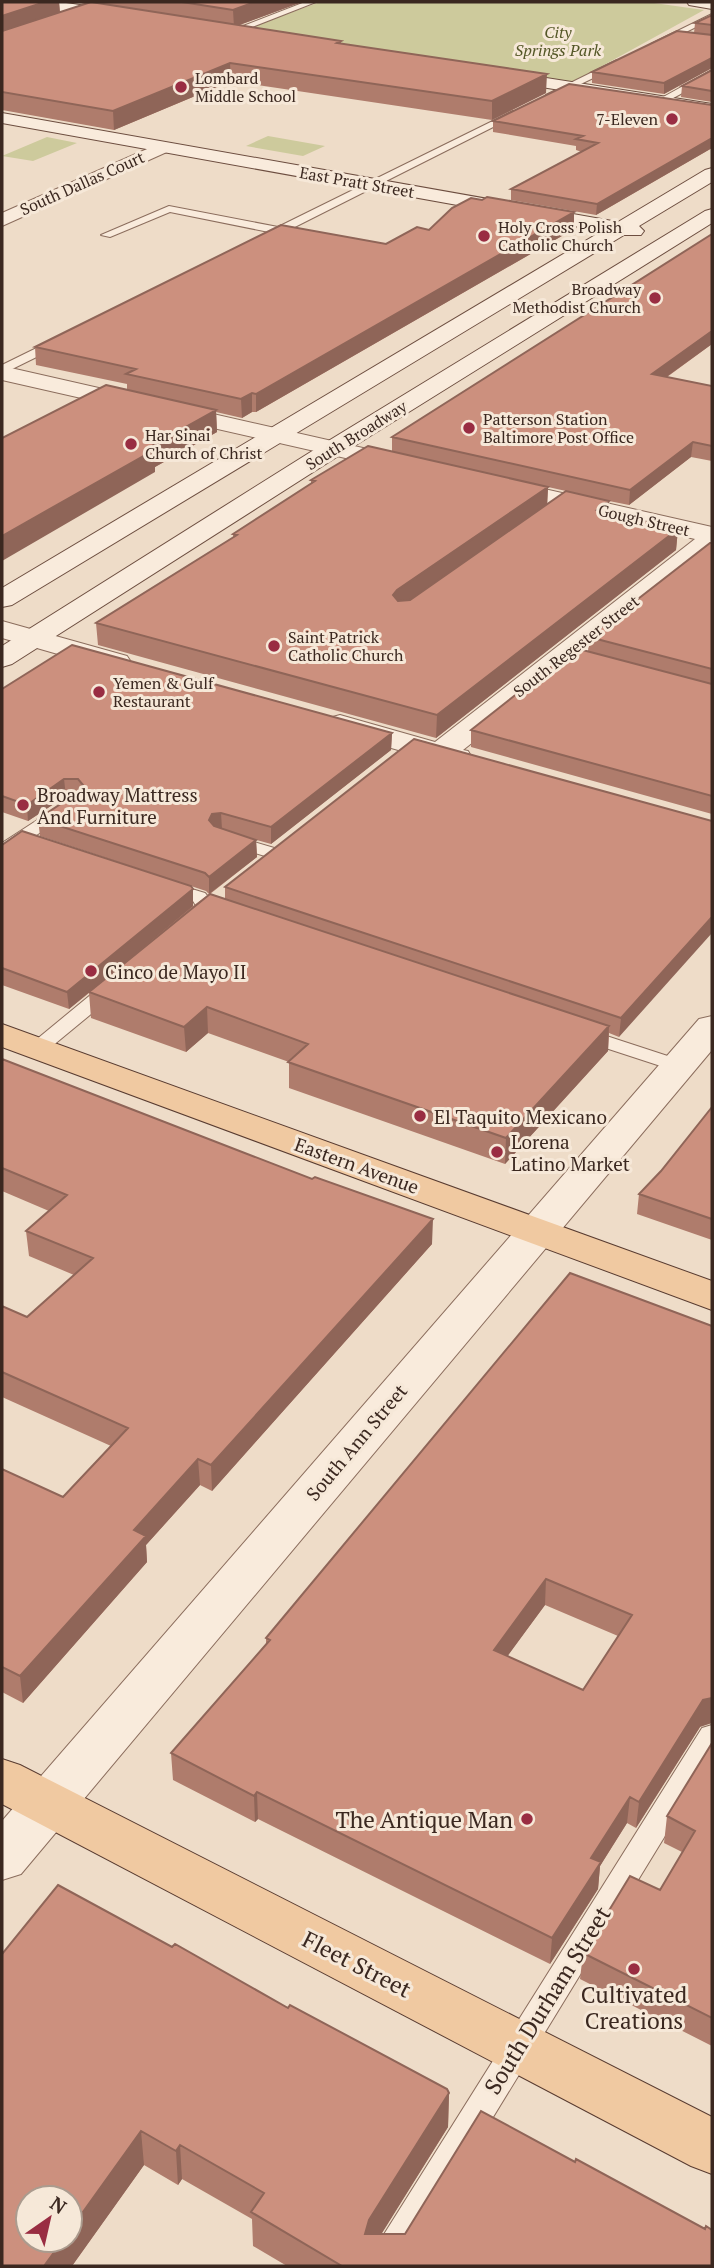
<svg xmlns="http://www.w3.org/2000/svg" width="714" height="2268" font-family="'PT Serif',serif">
<rect width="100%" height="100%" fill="#eedcc8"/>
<path fill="#cdca9c" d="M320,2h327l57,8 -131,72 -333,-51z
M268,136l57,10 -22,10 -57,-10z
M47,137l30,6 -44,18 -31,-5z"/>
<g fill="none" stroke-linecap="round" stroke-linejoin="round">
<defs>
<path id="lane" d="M305,2h11l-84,33 -7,-2z
M712,14v5l-54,27 -7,-2z
M617,60l3,1v4l-66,32 -8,-2z
M712,70v7l-48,26 -8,-2z
M513,111l8,2 -254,128 -9,-2 11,-7 -99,-20 -60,25 -9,-2 68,-29 109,21z
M59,337l4,1v6l-61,30v-9z
M62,804l6,1 3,4 -3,4 -60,42 -6,1v-13z
M230,835l51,15 3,4 -9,5 -51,-15 -3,-4z
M165,881l40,12 9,11 16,5 2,4 -9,6 -23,-7 -7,-11 -34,-11 -3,-4z
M112,981l10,6 -3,4 -74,61h-14l-3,-4 3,-4 74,-61z
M582,1028l104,34 3,4 -3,4 -7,2 -104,-34 -3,-4 3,-4z
M712,1725v34l-310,507h-36l5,-11 331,-527z"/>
<path id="street" d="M163,142l9,5 -3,4 -167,75v-13z
M2,366l405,92 9,2 3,5 -3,5 -9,2 -405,-92z
M496,478l216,49v25l-249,198 5,1 4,7 -4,7 -11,2 -128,-37 -4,-6 4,-6 11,-3 95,27 260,-203 -208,-48 -4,-5 4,-5z
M2,621l125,35 4,6 -4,6 -10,3 -115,-33z
M712,1016v34l-691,824 -19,6v-59l697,-802z"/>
<path id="secondary" d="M22,2h37l63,9 8,5 -8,5 -92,-14z
M687,2h25v7l-23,-4z
M496,70l216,34v10l-222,-35 -2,-4z
M2,113l616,109 87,-52 7,-2v14l-73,44 5,5 -3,4h-17l-612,370 -10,2v-19l600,-357 -600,-108z
M712,209v14l-369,230 -331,211 -10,3v-21l323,-203 380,-232z"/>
<path id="primary" d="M2,1024l710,257v29l-710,-263z
M2,1759l18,6 692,352v57l-21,-8 -689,-362z"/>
</defs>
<use href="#lane" stroke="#8b6d5d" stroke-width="2"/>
<use href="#street" stroke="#8b6d5d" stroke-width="2"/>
<use href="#secondary" stroke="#6d4e40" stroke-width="2"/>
<use href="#primary" stroke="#593c31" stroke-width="2"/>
<use href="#lane" fill="#f9ebdc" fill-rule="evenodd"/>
<use href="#street" fill="#f9ebdc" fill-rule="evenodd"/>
<use href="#secondary" fill="#f9ebdc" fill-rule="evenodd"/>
<use href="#primary" fill="#f0c9a1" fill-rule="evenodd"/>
</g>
<path fill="#af7c6c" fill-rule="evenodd" d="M2,2h57l1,10 25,-8 -12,-2h229l-63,23 102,16v3l205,49 -54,27 -261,-39 -117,49 -112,-20z
M712,15v53l-48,26 -72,-11v-11l102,-39 1,-10z
M712,70v32l-31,-5 1,-11z
M712,105v43l-116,67 -85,-15v-11l71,-37 -6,-2v-4l-83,-14v-11z
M574,212v17l-318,183h-4l-10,6 -26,-6 1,20 -62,35v5l-28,-82v-6l-91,-19 -1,-18 351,-103 43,-14z
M712,234v110l-45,33 45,9v75l-21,-4 -62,48 -20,-4 -1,12 70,16 -2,21 -240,188 -338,-93 -2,-22 137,-85v-4l78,-50v-4l81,-28v-15zM548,487l18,4 -19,14z
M712,543v271l-241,-67v-17l117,-78 1,-15z
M2,689l390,44 -1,17 -120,94 -29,-8 14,4 1,17 -47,37 15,5v-12l487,-66 -93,216 -10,-4 -1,18 -103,113 -216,-76v-26l-81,-29 -22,19 -95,-34 -2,-25 -20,16 -67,-24v-140l191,44v17l16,-12 -3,-3 -166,-55 -2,-17 35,-23h-7l-38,25 -26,-9z
M2,1059l430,185 -220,247 -12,-6 -54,60 1,17 -124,141 -21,-11v-223l61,28 48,-51 -109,-49v-91l25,11 47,-42 -45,-19 -3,-25 23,-20 -47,-20z
M712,1107v133l-75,-26 2,-20 22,-23z
M570,1273l130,454 -64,101 -9,-5 -27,43 -2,23 -48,75 -292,-145 -3,3 -82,-42 -2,-27 95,-109v-6zM545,1605l73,31 -35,54 -76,-34z
M712,1743v303l-132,-67 3,-26 77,-63 22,-38 -18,-9 3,-27z
M172,1947l277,146 -1,34 -67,107 331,32h-425l-34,-20 -1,-27 -70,-40 -4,6 -34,-20 -72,101z"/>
<path fill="#8f6558" d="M45,2h14l1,12 -58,20v-18z
M255,2h47l-68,25 -1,-17z
M712,58v10l-48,26v-11z
M230,63l1,18 -117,49 -1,-19z
M547,74l-1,19 -54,27v-19z
M712,138v10l-116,67 1,-11z
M574,212v17l-318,183v-18z
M712,331v13l-61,44 1,-14z
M252,393v19l-10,6 -1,-19z
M216,410l1,22 -62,35v5l-153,89v-25l146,-88z
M693,442l-2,15 -62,48 1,-15z
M548,487l-1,21 -151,104 -3,-17 4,-5z
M609,501l-1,21 -11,-12z
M678,529l-2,21 -240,188 1,-23z
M392,733l-1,17 -120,94v-17z
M64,779l2,17 -38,25 -1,-16z
M221,813l1,16 -9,2 -4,-11 3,-6z
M256,840l1,17 -48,37v-17z
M193,889v17l-124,103 -2,-17z
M712,917v16l-93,104 2,-19z
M207,1007l1,26 -22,19 -2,-25z
M609,1026l-1,25 -103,113 1,-26z
M433,1219l-1,25 -220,247 -1,-26z
M198,1459l2,26 -54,60 1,17 -124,141 -3,-27 114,-146z
M546,1579l-1,26 -52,71 1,-26z
M712,1698v25l-12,4 -64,101 3,-26 64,-102z
M257,1792l1,27 -3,3 -1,-26z
M630,1797l-3,26 -27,43 -2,23 -48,75 2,-26 39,-80z
M449,2093l-1,34 -79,127 -4,-20 4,-14z
M141,2131l3,34 -72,101h-28l19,-26h7v-10z
M180,2145l2,34 -4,6 -2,-34z"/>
<path fill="#cc907e" stroke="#8f6558" stroke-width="2" fill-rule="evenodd" d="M2,2h43l-43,14z
M91,2l250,39 -4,2 210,31 -55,27 -262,-38 -117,48 -111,-19v-61z
M182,2h73l-22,8z
M712,15v10l-17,-2z
M677,31l35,4v23l-48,25 -72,-11z
M712,70v21l-30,-5z
M569,84l143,21v33l-115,66 -86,-15 87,-46 -22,-4 7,-3 -90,-15z
M487,197l87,15 -318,182 -4,-1 -11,6 -115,-25 10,-5 -101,-22 246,-122 105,19 31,-17 12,3 23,-22 19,-10 11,2z
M712,234v97l-60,43 60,12v60l-19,-4 -63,48 -238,-53z
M106,385l110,25 -68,38 6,2 -152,86v-98z
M368,446l180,41 -151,103 -4,5 5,6 12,-1 156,-109 43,10 -12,9 81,19 -241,186 -341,-92 141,-88 -4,-1 82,-53 -4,-1z
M710,543h2v126l-123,-32z
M72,645l320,88 -121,94 -50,-14 -9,1 -3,6 5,6 42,14 -47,37 -4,-4 -167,-54 42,-28 3,-6 -5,-6h-14l-37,26 -25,-9v-107z
M575,648l137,36v112l-241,-66z
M414,739l298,82v96l-91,101 -396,-131z
M22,831l169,55 2,3 -126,103 -65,-24v-123z
M210,894l399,132 -103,112 -218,-76 20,-18 -101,-37 -23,20 -95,-35z
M2,1059l310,120 3,-2 118,42 -222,246 -13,-6 -64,71 12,6 -126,140 -18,-9v-198l61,28 65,-69 -126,-56v-66l25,11 66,-59 -67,-27 41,-36 -65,-27z
M712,1107v112l-73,-25 22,-23z
M570,1273l142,53v372l-9,2 -64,102 -9,-5 -39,61 10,4 -49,76 -295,-146 -3,4 -83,-43 99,-113 -4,-2zM546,1579l86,36 -49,75 -89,-40z
M712,1743v275l-129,-65 47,-77 30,14 35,-59 -28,-15z
M58,1885l114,62 3,-3 113,64 2,-3 157,84 2,4 -80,127 -4,14h40l76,-123 94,51 1,-3 129,70 1,-3 6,4v36h-370l-91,-54 13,-19 -84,-48 -4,6 -35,-20 -71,99v-32h-42v42h35l-19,26h-42v-312z"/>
<g fill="#992d42" stroke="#f6e8d8" stroke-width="2.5">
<circle cx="181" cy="87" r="7"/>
<circle cx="672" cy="119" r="7"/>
<circle cx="484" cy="236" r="7"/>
<circle cx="655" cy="298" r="7"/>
<circle cx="469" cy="428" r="7"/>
<circle cx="131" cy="444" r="7"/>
<circle cx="274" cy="646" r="7"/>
<circle cx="99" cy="692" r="7"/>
<circle cx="23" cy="805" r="7"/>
<circle cx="91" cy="971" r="7"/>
<circle cx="420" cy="1116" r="7"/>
<circle cx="497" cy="1152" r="7"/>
<circle cx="527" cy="1819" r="7"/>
<circle cx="634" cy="1969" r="7"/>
</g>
<g text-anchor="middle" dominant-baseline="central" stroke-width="6" stroke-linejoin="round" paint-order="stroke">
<g font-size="16" font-style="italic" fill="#545727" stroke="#f6e8d8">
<text x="558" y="32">City<tspan x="558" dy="18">Springs Park</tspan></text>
</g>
<g font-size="16" fill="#3b2820" stroke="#f6e8d8" text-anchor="start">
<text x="195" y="78">Lombard<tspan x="195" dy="18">Middle School</tspan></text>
<text x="658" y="119" text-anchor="end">7-Eleven</text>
<text x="498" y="227">Holy Cross Polish<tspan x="498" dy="18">Catholic Church</tspan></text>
<text x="641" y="289" text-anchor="end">Broadway<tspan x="641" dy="18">Methodist Church</tspan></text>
<text x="483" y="419">Patterson Station<tspan x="483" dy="18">Baltimore Post Office</tspan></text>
<text x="145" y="435">Har Sinai<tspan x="145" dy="18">Church of Christ</tspan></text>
<text x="288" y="637">Saint Patrick<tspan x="288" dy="18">Catholic Church</tspan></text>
<text x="113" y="683">Yemen &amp; Gulf<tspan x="113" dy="18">Restaurant</tspan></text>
</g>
<g font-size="16" fill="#3b2820" stroke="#f6e8d8">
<text transform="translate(357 182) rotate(10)">East Pratt Street</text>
<text transform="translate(82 183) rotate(-24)">South Dallas Court</text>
<text transform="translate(356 435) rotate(-32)">South Broadway</text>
<text transform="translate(644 520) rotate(13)">Gough Street</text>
<text transform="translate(576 646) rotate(-38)">South Regester Street</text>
</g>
<g font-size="19" fill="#3b2820" stroke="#f6e8d8" text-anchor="start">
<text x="37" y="794">Broadway Mattress<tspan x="37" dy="22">And Furniture</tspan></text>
<text x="105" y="971">Cinco de Mayo II</text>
<text x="434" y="1116">El Taquito Mexicano</text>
<text x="511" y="1141">Lorena<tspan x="511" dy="22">Latino Market</tspan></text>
</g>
<g font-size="19" fill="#3b2820" stroke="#f6e8d8">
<text transform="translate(357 1165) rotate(20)">Eastern Avenue</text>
<text transform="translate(356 1442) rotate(-50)">South Ann Street</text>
</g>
<g font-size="23" fill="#3b2820" stroke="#f6e8d8" text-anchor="end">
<text x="513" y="1819">The Antique Man</text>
<text x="634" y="1994" text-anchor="middle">Cultivated<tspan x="634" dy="26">Creations</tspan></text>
</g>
<g font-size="23" fill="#3b2820" stroke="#f6e8d8">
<text transform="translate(357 1964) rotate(27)">Fleet Street</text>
<text transform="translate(547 2000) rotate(-58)">South Durham Street</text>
</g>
</g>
<rect width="714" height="2268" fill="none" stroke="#3b2820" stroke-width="7"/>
<g transform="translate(49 2219) rotate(34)"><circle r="33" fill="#f6e8d8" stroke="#ab9b8e" stroke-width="2"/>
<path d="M0-5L12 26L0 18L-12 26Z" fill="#992d42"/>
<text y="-10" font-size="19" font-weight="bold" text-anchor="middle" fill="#3b2820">N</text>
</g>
</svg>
